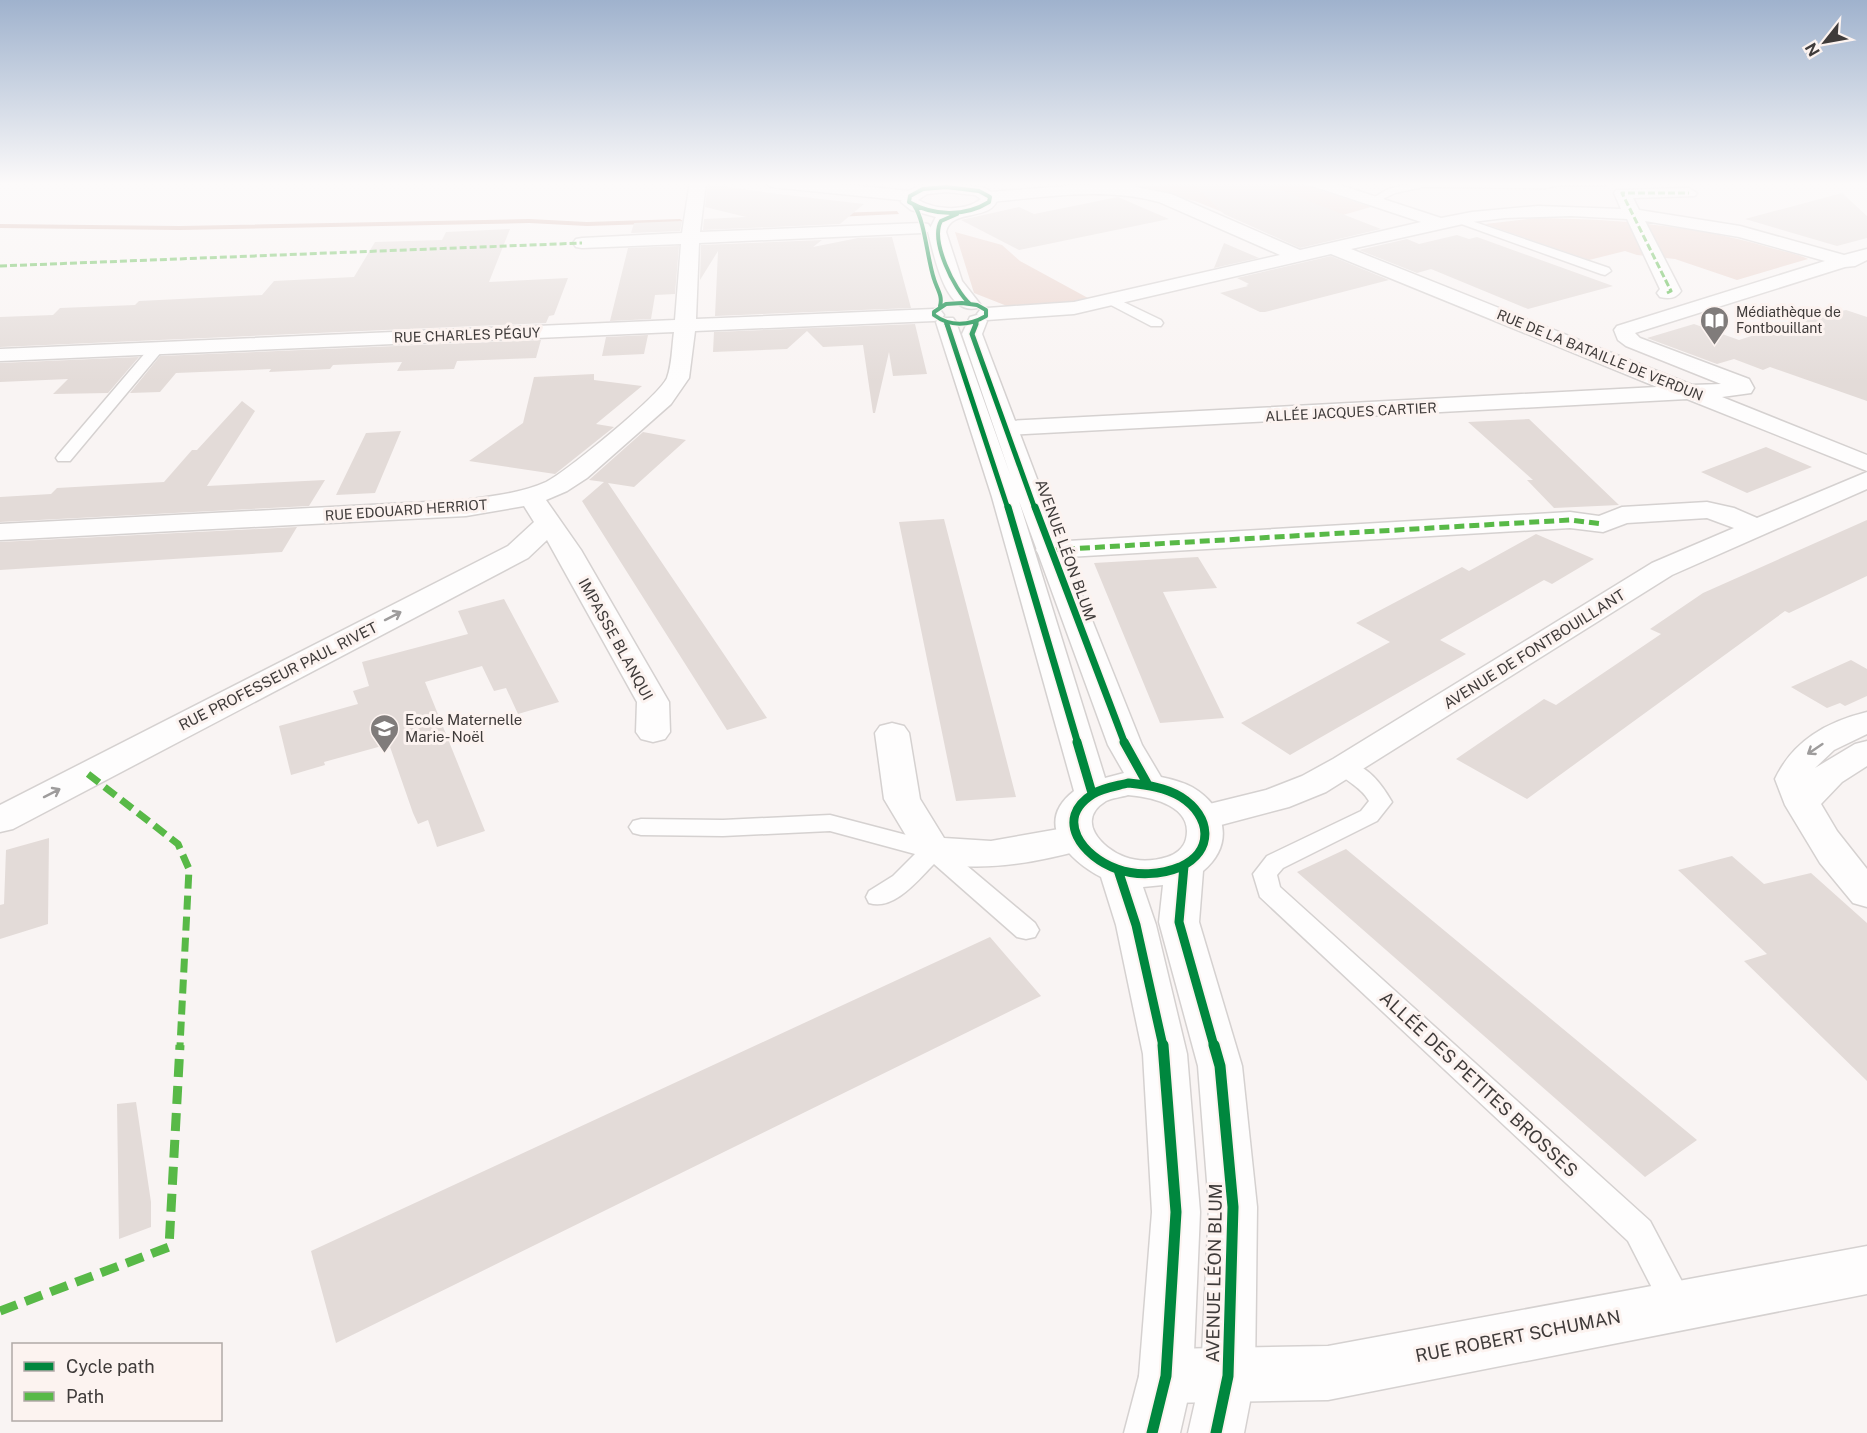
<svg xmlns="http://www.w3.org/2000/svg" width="1867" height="1433" font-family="'Public Sans',sans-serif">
<rect width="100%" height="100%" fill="#f9f4f3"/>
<path fill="#ead5ce" d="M1188,182h107l76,25 -28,8 -103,-31 -44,2 5,6 35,-2 11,32 -52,-21 -63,-13z
M1537,218c77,1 157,7 231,29 13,4 28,6 40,12l-71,21 -62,-21 -38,-4 -12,-4 -36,9 -104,-36z
M955,232l47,13 18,16 68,37 -23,6 -58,2 -33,-13z"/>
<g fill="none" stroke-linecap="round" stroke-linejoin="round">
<path fill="#d2afa4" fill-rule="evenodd" d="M897,211l2,3 -64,3 -3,-2 3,-2z
M529,219l58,3 93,-3 3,2 -3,2 -93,3 -58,-3 -349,7 -180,-2v-4l180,2z"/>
</g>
<path fill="#e3dbd8" d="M1260,182l121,47 -81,19 -76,-34 -28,-28z
M708,184l70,10 86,10 -24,20 -137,6 1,-11 42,-2 -41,-10z
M1842,193l25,23v22l-30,8 -92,-27z
M1118,197l51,22 -150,31 -58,-30 58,-13 15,7z
M682,221l-2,10 -49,2 3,-10z
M510,229l-21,53 79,-4 -14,37 -5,1 -3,7 -546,24v-30l53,-2 7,-7 75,-3 4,-4 123,-6 12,-14 80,-4 21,-35 67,-2 4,-8z
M1457,235l12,4 8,-2 136,49 -85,23 -97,-40 -14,4 -58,-23 48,-11 12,5z
M892,237l19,71 -196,8 3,-65 -18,29 1,-35 121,-5 -9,7 45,-9z
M1224,243l35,15 -45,10z
M679,246l-4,48 -20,1 -4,24 -41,2 18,-73z
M1331,256l58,24 -124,32h-5l-40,-19 28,-7 -2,-1 3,-1 -12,-6z
M1846,310l21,7v84l-97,-34 -7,3 -29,-11 -17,5 -70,-26 47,-14 45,16 62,-20z
M915,324l12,50 -34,2 -4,-24 -14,61h-2l-10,-68 -40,2 -16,-16 -20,18 -74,3 1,-20z
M648,335l-4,19 -42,2 4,-19z
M541,340l-5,18 -79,3 -3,8 -57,2 5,-9 -69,3 -3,4 -61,3 2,-3 -95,4 -16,19 -30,1 30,-37z
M139,357l-31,36 -55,1 15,-15 -68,3v-19z
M594,374v6l48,6 -46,38 18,3 -59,47 -86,-13 54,-38 11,-46z
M242,401l13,10 -48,75 118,-6 -16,26 -309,16v-25l51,-3 6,-6 107,-6 28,-32h5z
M1529,419l90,86 -65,3 -27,-28h6l-65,-58z
M401,431l-26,62 -39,2 30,-62z
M643,432l43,8 -52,47 -26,-4 159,235 -40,12 -145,-229 22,-19 -15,-2z
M1766,447l46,20 -65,26 -46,-21z
M944,519l72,278 -60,4 -57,-279z
M1867,520v56l-78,37 -4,-2 -258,188 -71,-40 88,-60 12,6 105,-71 -11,-5 53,-36z
M297,527l-15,25 -282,18v-28z
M1536,534l58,25 -42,25 -8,-4 -104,60 26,14 -176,101 -49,-32 149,-81 -34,-19 106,-56 7,4z
M1198,557l19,31 -54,4 61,126 -64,5 -66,-160z
M504,599l55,103 -41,12 -12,-26 -12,3 -12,-25 -57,16 60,149 -48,16 -9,-27 -10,4 -5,-11 -24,-69 -65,18 1,3 -34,10 -12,-49 79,-22 -5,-13 16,-5 -7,-24 106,-28 -10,-23z
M1851,660l16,9v27l-22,10 -5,-3 -13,5 -36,-21z
M49,838l-1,86 -48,15v-34l4,-1 2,-54z
M1346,849l351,291 -52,37 -348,-305z
M1732,856l32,28 47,-11 56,50v158l-123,-120 23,-7 -89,-84z
M990,937l51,59 -705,347 -25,-92z
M136,1102l15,100v25l-32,12 -2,-135z"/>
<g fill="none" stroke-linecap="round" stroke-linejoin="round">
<defs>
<path id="lane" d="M1418,182h191l-5,3h-44l-14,3 -123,-1 -28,6 -22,11 -5,-3 20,-12z
M1457,216l152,52 2,3 -6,4 -4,-1 -148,-53 -1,-2z
M1111,296l50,24 2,3 -2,3h-10l-44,-23 -2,-3 2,-3z
M157,344l7,4 -2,3 -92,110h-12l-2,-3 2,-3 94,-110z
M1345,760c23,6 36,23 47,42l-15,19 -94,47 -6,7 3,12 370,334 45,85 -4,11 -12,5 -12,-5 -39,-76 -368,-344 -7,-23 14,-18 94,-45 8,-10c-9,-16 -26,-20 -35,-34l3,-5z
M830,815l111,29 94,79 4,7 -4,7 -9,2 -9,-2 -83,-73c-16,16 -40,47 -65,39l-3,-6 3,-6 24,-15 22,-22 -85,-23 -107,5 -82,-1 -8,-2 -4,-6 4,-6 8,-2 82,1z"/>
<path id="street" d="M690,182h16l-6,50 222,-9 6,1 3,4 -3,4 -6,1 -223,10 -3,76 238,-10 7,2 3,4 -3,4 -7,2 -239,10 -6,47 -18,26 -84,74 -20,13 -21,9 35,50 88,152 1,30 -5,7 -12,3 -12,-3 -5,-7 1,-30 -90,-162 -19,18 -515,271 -13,3v-27l508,-259 26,-24 -10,-16 -58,10 -466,24v-16l466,-24c27,-4 55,-7 80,-18 19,-9 114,-87 121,-104 5,-13 5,-32 7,-46l-674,29v-12l675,-29 6,-76 -99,4 -6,-1 -3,-4 3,-4 6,-1 100,-5z
M763,182h56l91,9 8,5 -8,5 -139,-14z
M1118,182h13l5,5 35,7 129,56 121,-28 -112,-37 -2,-3h24l110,36 31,-6 66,-6 83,3 -7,-16 2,-3 73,-2 8,5 -2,3 -62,2 6,12 101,16 104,29 23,-6v11l-12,6 -10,1 -210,66 5,5 109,41 5,9 -3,5 -29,4 145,58v16l-180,-72 -680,36 -8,-2 -4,-5 4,-5 8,-2 650,-34 -326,-133 -257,60 -87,6 -7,-2 -3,-4 3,-4 7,-2 87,-6 206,-47 -121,-53c-55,-15 -113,-5 -169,0l-8,-5 8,-5zM1571,216l56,3 33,70 -3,4 3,4c8,2 16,2 21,-6l-36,-70 94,16 86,24 -208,65 -3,4 4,10 8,6 95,38 -29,1 -341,-136 121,-27 33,-4z
M1867,472v17l-195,86 -346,217 -37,15 -87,23 -13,-3 -5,-9 5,-9 77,-19 36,-14 31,-17 319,-196 82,-35 -27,-10 -80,5 -24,9 -33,-4 -520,30 -10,-2 -4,-6 4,-6 10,-2 520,-30 29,4 23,-9 85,-5 27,6 23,10z
M1867,712v22l-33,16 -19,18 40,-24 12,-3v25l-25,16 -21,22 16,27 30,38v38l-14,-4 -33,-40 -35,-58 -10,-26c18,-38 51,-57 92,-67z
M892,723l12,3 5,7 11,66 24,39 47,3 85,-15 13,4 5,9 -5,9c-53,15 -115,27 -169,11l-36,-60 -9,-66 5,-7z
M1867,1246v48l-539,106 -162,3 -19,-8 -8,-19 8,-19 19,-8 162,-3z"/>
<path id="secondary" d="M946,182l39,6 13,9c-5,26 -47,10 -52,35l16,49 18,23 -3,4c-32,8 -43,-54 -49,-76l8,-15 -25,-7 -10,-8 3,-9 19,-9zM946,192l29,3 6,4c-16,13 -45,11 -63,1l9,-6z
M977,315l7,2 3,4 -5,13 82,216 78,195 19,32c10,2 21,5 31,10 34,20 43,57 11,84l-4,51 43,144 15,141 -2,169 -11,57h-56l13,-57 8,-169 -11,-141 -39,-144 4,-37 -20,2 13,38 31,129 13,158 -7,164 -13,57h-56l15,-57 13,-164 -9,-158 -27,-129 -15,-48c-33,-17 -68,-54 -27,-86l-82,-294 -56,-175 3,-4h14l3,4 55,155 -49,-143 8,-17zM1019,501l89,244 16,28 -19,5zM1128,795c24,2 66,11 58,44 -2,9 -11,16 -19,18 -13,4 -29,5 -42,0 -24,-9 -50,-37 -19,-56 6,-3 16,-4 22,-6z"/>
</defs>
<use href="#lane" stroke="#d5d1d0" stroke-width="3"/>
<use href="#street" stroke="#d5d1d0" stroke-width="3"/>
<use href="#secondary" stroke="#d5d1d0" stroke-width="3"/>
<use href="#lane" fill="#fefdfd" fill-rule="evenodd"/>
<use href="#street" fill="#fefdfd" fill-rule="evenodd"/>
<use href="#secondary" fill="#fefdfd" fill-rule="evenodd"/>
<path stroke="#58b947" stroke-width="3" stroke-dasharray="7 3" stroke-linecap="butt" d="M0,266l582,-23
M1667,293l4,-2 -49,-98h67"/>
<path stroke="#58b947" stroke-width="5" stroke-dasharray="10 5" stroke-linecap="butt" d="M1050,550l520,-30 33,4"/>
<path stroke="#58b947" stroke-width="7" stroke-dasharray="14 7" stroke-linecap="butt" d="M88,774l90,70 11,25 -9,177"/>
<path stroke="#58b947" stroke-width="9" stroke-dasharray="18 9" stroke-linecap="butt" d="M0,1311l169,-64 11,-202"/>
<defs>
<path id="cycleway-far4" d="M946,187l33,4 11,6 -1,5c-24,15 -56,14 -80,0l1,-6 13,-7z
M914,205c11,16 13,53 20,74 3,10 9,17 6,27
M957,214l-16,7c-11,19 13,69 29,83
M962,303l15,2 9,5v6c-17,10 -36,11 -52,-1v-3l12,-8z
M946,322l1,3
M975,325l2,-4"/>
<path id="cycleway-far3" d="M947,324l61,185
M976,324l-4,10 63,175"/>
<path id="cycleway-far2" d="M1008,507l70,237
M1035,507l90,237"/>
<path id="cycleway-far1" d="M1077,742l15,51
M1124,742l24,43
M1128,783c18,2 37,4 53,14 30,19 34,54 -1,70 -19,8 -44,9 -63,2 -34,-12 -64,-50 -24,-75 9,-6 24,-8 35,-11z
M1184,866l-5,56 35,124
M1118,870l18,55 27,121"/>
<path id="cycleway" d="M1214,1045l6,21 13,141 -5,169 -12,57
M1152,1433l14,-57 10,-164 -13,-167"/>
</defs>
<use href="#cycleway-far4" stroke="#fcf3f0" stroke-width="6"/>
<use href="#cycleway-far3" stroke="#fcf3f0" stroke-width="8"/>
<use href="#cycleway-far2" stroke="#fcf3f0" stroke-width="10"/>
<use href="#cycleway-far1" stroke="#fcf3f0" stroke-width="13"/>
<use href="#cycleway" stroke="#fcf3f0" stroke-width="15"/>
<use href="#cycleway-far4" stroke="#00873e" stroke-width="4"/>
<use href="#cycleway-far3" stroke="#00873e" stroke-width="5"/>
<use href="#cycleway-far2" stroke="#00873e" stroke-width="7"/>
<use href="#cycleway-far1" stroke="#00873e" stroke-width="9"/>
<use href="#cycleway" stroke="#00873e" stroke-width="11"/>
</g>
<defs><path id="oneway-shaft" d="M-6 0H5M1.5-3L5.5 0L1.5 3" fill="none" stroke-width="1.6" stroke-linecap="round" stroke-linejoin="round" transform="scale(1.5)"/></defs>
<g stroke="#9e9c9c">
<use href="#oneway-shaft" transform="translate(393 616) rotate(-27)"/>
<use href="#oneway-shaft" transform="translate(1815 749) rotate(146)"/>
<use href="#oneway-shaft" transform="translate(52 793) rotate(-27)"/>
</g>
<linearGradient id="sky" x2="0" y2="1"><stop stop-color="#9fb2cd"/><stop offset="0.48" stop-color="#fcfafa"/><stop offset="1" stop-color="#fcfafa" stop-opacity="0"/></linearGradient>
<rect width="1867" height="383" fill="url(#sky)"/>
<defs>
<symbol id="library-pin" viewBox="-11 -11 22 30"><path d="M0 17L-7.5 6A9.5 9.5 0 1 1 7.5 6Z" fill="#807c7b" stroke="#fcf3f0"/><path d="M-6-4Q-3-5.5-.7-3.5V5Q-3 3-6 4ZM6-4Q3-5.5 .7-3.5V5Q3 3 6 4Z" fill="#fff"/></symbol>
<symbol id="school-pin" viewBox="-11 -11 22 30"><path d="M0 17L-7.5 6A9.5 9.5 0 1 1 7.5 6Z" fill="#807c7b" stroke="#fcf3f0"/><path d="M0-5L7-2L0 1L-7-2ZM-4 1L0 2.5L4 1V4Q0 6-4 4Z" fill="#fff"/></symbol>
</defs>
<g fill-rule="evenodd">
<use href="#library-pin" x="1698" y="304" width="33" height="45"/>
<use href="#school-pin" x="368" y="712" width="33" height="45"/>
</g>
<g text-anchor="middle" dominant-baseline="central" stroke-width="6" stroke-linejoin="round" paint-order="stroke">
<g font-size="14" fill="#3f3b3a" stroke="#fcf3f0" text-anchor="start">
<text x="1736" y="312">Médiathèque de<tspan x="1736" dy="16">Fontbouillant</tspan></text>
</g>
<g font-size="14" fill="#3f3b3a" stroke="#fcf3f0">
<text transform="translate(467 335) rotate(-2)">RUE CHARLES PÉGUY</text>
<text transform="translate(1600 355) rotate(22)">RUE DE LA BATAILLE DE VERDUN</text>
<text transform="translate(1351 412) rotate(-3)">ALLÉE JACQUES CARTIER</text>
<text transform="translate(406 510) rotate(-4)">RUE EDOUARD HERRIOT</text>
</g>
<g font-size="15" fill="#3f3b3a" stroke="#fcf3f0">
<text transform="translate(1066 550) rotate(70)">AVENUE LÉON BLUM</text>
<text transform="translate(616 639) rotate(61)">IMPASSE BLANQUI</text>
<text transform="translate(1534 649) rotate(-32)">AVENUE DE FONTBOUILLANT</text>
<text transform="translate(278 676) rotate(-27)">RUE PROFESSEUR PAUL RIVET</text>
</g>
<g font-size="15" fill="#3f3b3a" stroke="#fcf3f0" text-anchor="start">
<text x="405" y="719">Ecole Maternelle<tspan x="405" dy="17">Marie- Noël</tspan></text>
</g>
<g font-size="18" fill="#3f3b3a" stroke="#fcf3f0">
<text transform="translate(1479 1084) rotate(43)">ALLÉE DES PETITES BROSSES</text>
<text transform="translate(1214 1273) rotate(-89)">AVENUE LÉON BLUM</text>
<text transform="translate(1518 1336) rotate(-11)">RUE ROBERT SCHUMAN</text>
</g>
</g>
<rect x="12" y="1343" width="210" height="78" fill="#fcf3f0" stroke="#b0a9a7" stroke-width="1.5"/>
<rect x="24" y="1362" width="30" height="9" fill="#00873e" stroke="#b0a9a7" stroke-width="1.5"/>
<text x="66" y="1373" font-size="18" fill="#3f3b3a">Cycle path</text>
<rect x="24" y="1392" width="30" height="9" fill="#58b947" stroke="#b0a9a7" stroke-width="1.5"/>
<text x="66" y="1403" font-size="18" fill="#3f3b3a">Path</text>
<g transform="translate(1825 42) rotate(239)" stroke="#fcf3f0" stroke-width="4.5" paint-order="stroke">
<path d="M0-4.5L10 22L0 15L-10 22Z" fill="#3f3b3a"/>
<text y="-9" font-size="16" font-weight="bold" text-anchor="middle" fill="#3f3b3a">N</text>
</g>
</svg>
